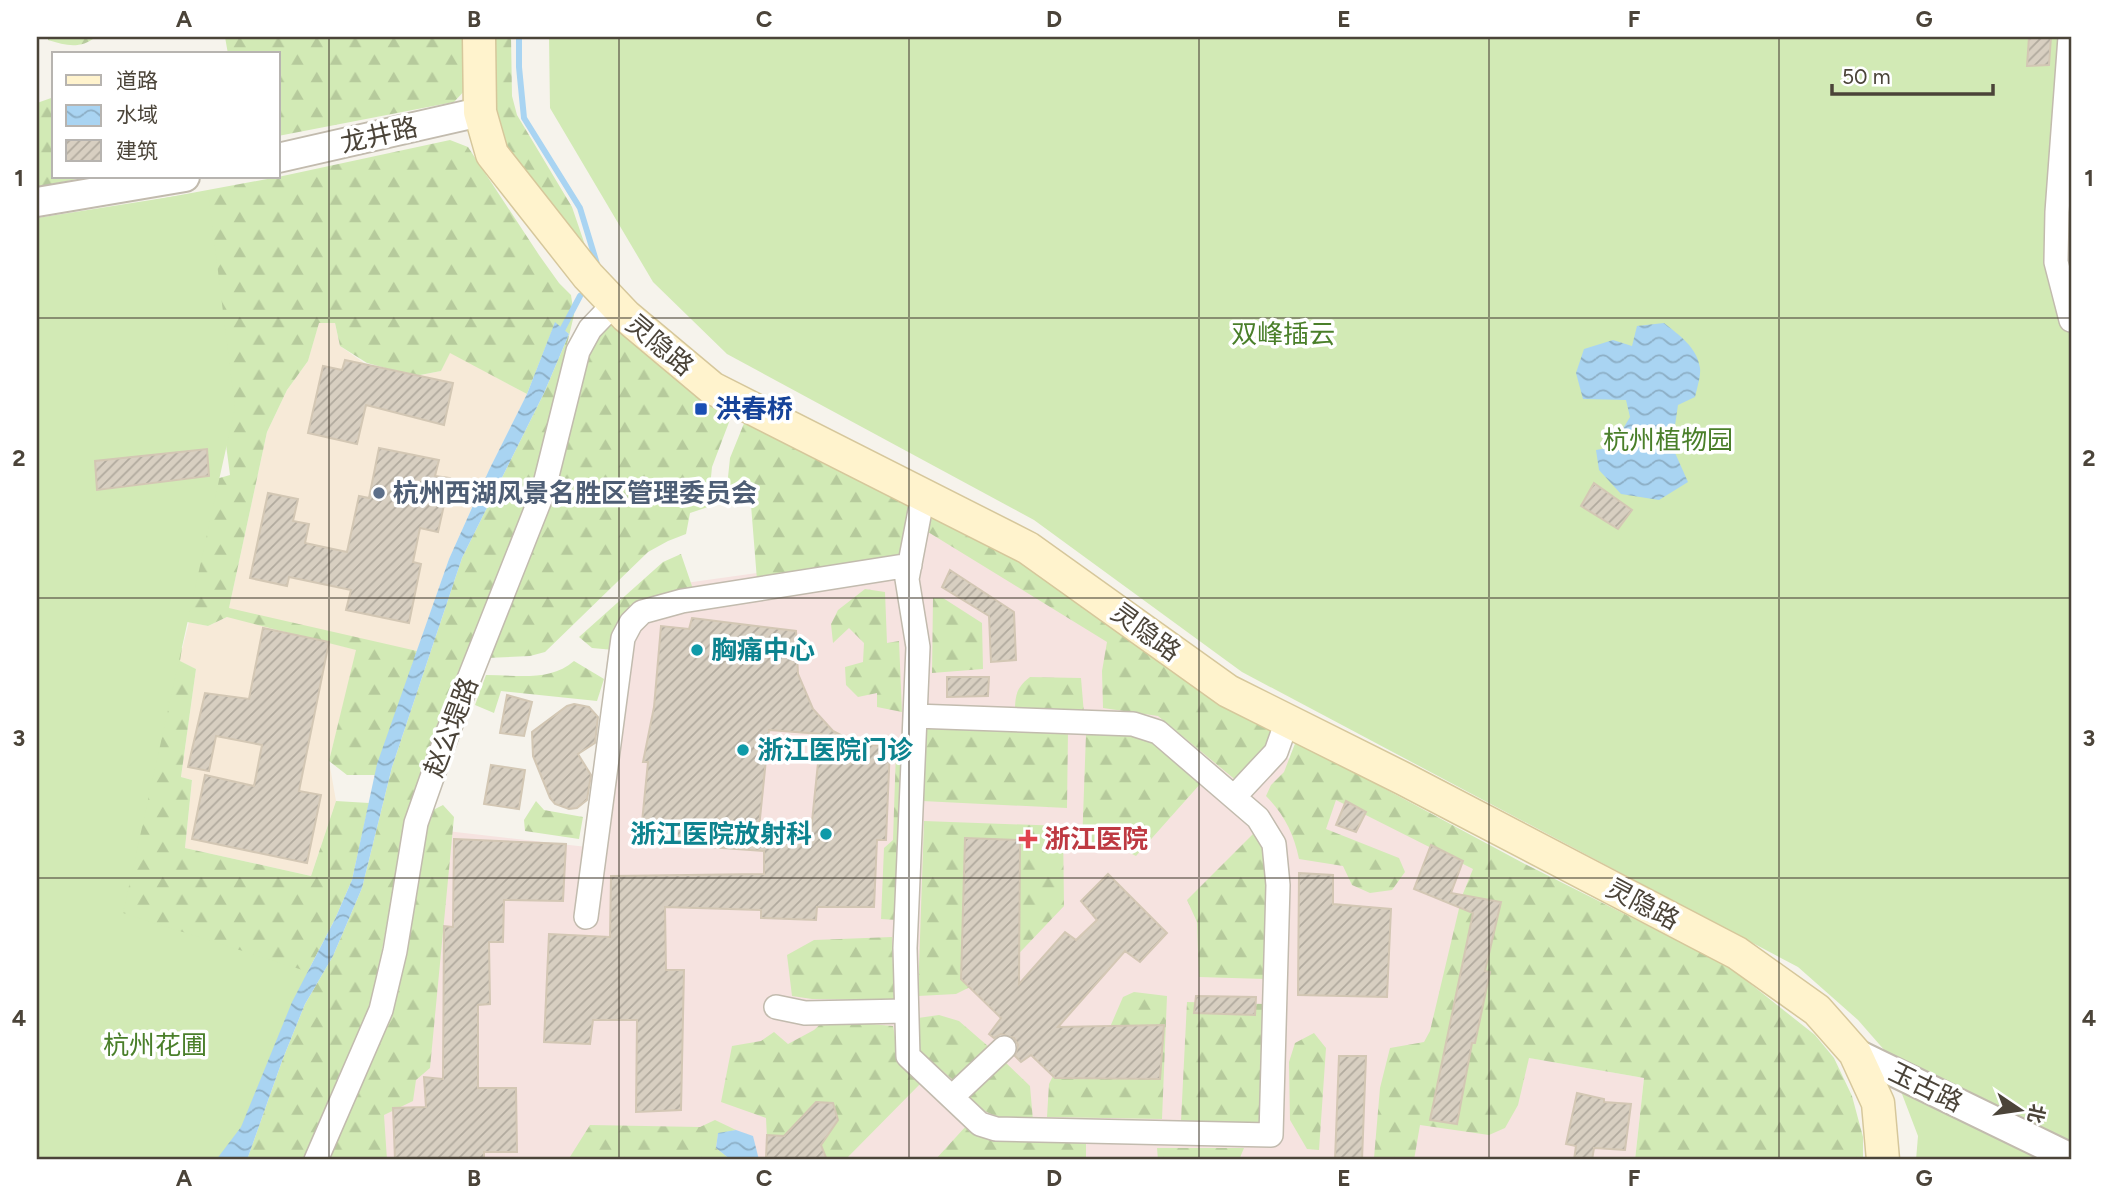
<svg xmlns="http://www.w3.org/2000/svg" width="2108" height="1197" font-family="Figtree,'Noto Sans SC',sans-serif">
<defs>
<pattern id="forest-firs" width="22" height="20" patternUnits="userSpaceOnUse" patternTransform="scale(1.75)"><rect width="22" height="20" fill="#d2eab5"/><path d="M5 1l3.5 6h-7zM16 11l3.5 6h-7z" fill="#b6ca9c"/></pattern>
<pattern id="water-waves" width="16" height="10" patternUnits="userSpaceOnUse" patternTransform="scale(1.75)"><rect width="16" height="10" fill="#a9d4f2"/><path d="M0 5q4-4 8 0t8 0" fill="none" stroke="#8caec5"/></pattern>
<pattern id="building-hatch" width="6" height="6" patternUnits="userSpaceOnUse" patternTransform="scale(1.75)"><rect width="6" height="6" fill="#d8cfc1"/><path d="M-1 1l2-2M0 6l6-6M5 7l2-2" fill="none" stroke="#b1aa9e"/></pattern>
</defs>
<rect width="100%" height="100%" fill="#f6f3ec"/>
<path fill="#f7ead8" d="M319,322l16,1 5,23 27,19 49,11 25,-5 9,-19 77,42 -38,76 -40,89 -32,92 -174,-31 114,30 -28,111 7,40 -25,75 -126,-28 7,-68 -11,-3 15,-108 -17,-8 10,-39 19,4 19,-9 40,-185 20,-42 21,-29z"/>
<path fill="#f6e3e0" d="M902,516l68,30 286,198 267,119 -34,188 155,27 -9,82h-1291l54,-137 40,-193 149,17 22,-206 55,-55 229,-32z"/>
<path fill="url(#forest-firs)" d="M48,37h48c-16,12 -29,9 -48,3z
M225,37h239l3,51 -13,14 -176,34v-82h-50z
M489,37h22l1,59 5,19 55,92 15,44 -92,-118z
M54,97v80h33l-50,10v-84z
M450,140l18,7 71,108 20,28 12,12 3,20 -41,172 -127,331 -33,182 -9,23 -61,137h-56l35,-99 23,-57 28,-48 29,-68 30,-121 70,-209 82,-165 25,-59 -14,-11 -28,71 -77,-41 -9,18 -26,5 -48,-13 -27,-17 -5,-23h-16l-11,38 -21,29 -20,42 -38,176 188,43 -42,124h-28l-18,-14 27,-111 -129,-33 -19,9 -52,-10 18,-125 56,-16 -26,-197 -50,-78 124,-23z
M614,321l120,88 -22,58 -4,40 -18,6 -4,21 -18,7 -20,11 -103,100 -15,4 -44,2 105,-312z
M747,416l161,84 2,10 -8,49 -145,21 -6,-75 -26,1 5,-48z
M932,517l94,45 248,163 -7,21 -29,36 -80,-66 -55,-8 -1,-37 5,-29 -179,-110z
M681,554l12,35 -54,15 -25,46 -22,-2 -13,-11 84,-75z
M865,589l20,3 2,51 12,-2 3,71 -25,-5v-14l-19,4 -12,-12 -1,-18 18,-5 1,-19 -15,-15 -16,15 -2,-19 7,-14z
M933,598h10l39,25 1,46 -51,4z
M146,637l36,11 -2,13 16,8 -15,108 11,3 -7,68 126,28 25,-75 33,2 -17,77 -17,39 -43,83 -255,158v-471z
M574,661l30,18 -7,22 -96,-10 -7,22 -19,-8 11,-30c30,0 64,7 88,-14z
M1030,677l51,1 3,36 -69,-4c0,-15 2,-23 15,-33z
M927,724l141,6 -1,78 -145,-7z
M1086,734l43,1 25,6 47,42 -65,73 -22,-11h-32z
M1296,741l227,122 205,103 87,69 19,23 18,38 11,41v23h-228l9,-82 -115,-20 -11,47 -13,23 -16,7 -69,-10 -6,35 -40,-2 6,-70 10,-40 34,-6 6,-11 32,-135 11,-27 -137,-69 -10,29 73,29 6,14 -13,18 -22,3 -18,-8 -9,-19 -44,-7c-5,-25 -15,-45 -33,-63l5,-11 13,-13z
M896,751h8l-7,169 -16,-1 3,-71 9,-8z
M536,801l8,9 39,7 -4,22 -54,-8 -1,-11z
M443,805l11,12 -24,251 -14,12 -3,21 -29,14 3,45h-60l65,-147 36,-191 3,-11z
M924,821l139,5 1,80 -57,60 55,72 42,3 19,-44 11,-5 33,4 -5,123 -115,-2 2,-33 9,-18 -74,-86 -28,14 -38,2z
M1255,832l9,17 3,42 -2,88 -66,-2 -2,-55 -10,-22z
M892,937l2,63 -82,-1 -20,-3 -5,-41 27,-15z
M1187,1002l78,2 -5,122 -79,-5z
M939,1015l20,6 30,26 -36,33 -35,-30v-32z
M825,1020l68,6 8,40 21,16 -77,78h-77l-2,-42 -45,-16 11,-56 29,-5 13,-9 14,12 26,-14z
M1314,1033l12,15 -7,102 -12,-1 -17,-29 -1,-58 6,-19z
M1004,1061l26,25 3,35c-35,-4 -39,-1 -67,-24z
M715,1120l21,10 -18,4 -2,14 15,12h-163l22,-35 110,2z
M967,1125l119,17v18h-151z
M1157,1148h87l-5,12h-81z"/>
<path fill="#d2eab5" d="M549,37h1522v1123h-155l2,-24 -32,-84 -28,-32 -60,-53 -556,-295 -208,-152 -307,-166 -74,-72 -103,-174z
M208,191l27,217 -112,505 192,61 -85,186h-193v-942z"/>
<path fill="url(#water-waves)" d="M555,322l14,12 -25,59 -82,165 -70,209 -30,121 -29,68 -28,48 -23,57 -35,99h-31l25,-33 51,-125 43,-83 17,-39 25,-116 72,-205 40,-89 38,-76z
M1664,323c15,12 33,24 36,45 1,8 -3,20 -5,29l-17,8 -6,41 16,36 -29,18 -38,-6 -22,-24 -3,-20 22,-4 3,-14 9,-15 -4,-17 -43,-1 -7,-26 8,-24 29,-9 19,6 5,-20z
M736,1130l17,6 6,24h-28l-15,-12 2,-15z"/>
<g fill="none" stroke-linecap="round" stroke-linejoin="round">
<path stroke="#a9d4f2" stroke-width="6" d="M519,37v30l5,51 56,90 17,56
M560,334l20,-38"/>
</g>
<path fill="url(#building-hatch)" stroke="#d3c7b4" stroke-width="2" fill-rule="evenodd" d="M2029,37h22l-2,28 -22,1z
M345,360l108,23 -9,42 -78,-20 -9,39 -49,-11 15,-67 19,4z
M379,448l60,12 -4,16 15,2 -12,54 -18,-4 -7,34 8,2 -12,59 -63,-13 5,-20 -62,-13 -2,9 -37,-8 18,-85 30,6 -5,22 16,3 -4,19 42,9 12,-56 10,2z
M207,449l2,27 -112,14 -2,-29z
M1594,483l38,27 -14,19 -37,-23z
M950,570l64,42 2,48 -25,2 -2,-46 -47,-29z
M692,618l104,13 2,43 15,35 20,22 23,12 34,4 -4,93h-9l-3,67h-57l-1,13 -55,-2v-8l-96,-3 1,63h18l-3,140 -45,2 1,-92h-44l-3,24 -46,-2 5,-108 61,3 1,-61 153,-2v-23l-124,-9 8,-80h-5l11,-55 7,-81 28,3zM769,730l52,4 -10,97 -52,-3z
M263,628l66,14 -30,149 22,4 -14,68 -115,-24 13,-64 49,11 8,-41 -46,-9 -7,35 -21,-4 17,-74 44,6z
M947,677h42l-1,19 -41,1z
M507,695l25,7 -8,34 -24,-3z
M574,704l15,3 9,10 -3,26 -17,11 13,21 -4,25 -10,8 -8,1 -14,-5 -5,-6 -17,-42 -1,-24 35,-26z
M491,765l34,5 -6,39 -35,-5z
M1346,801l20,11 -10,20 -20,-7z
M965,838l55,2 -1,144 46,-52 11,8 21,-20 -16,-19 27,-27 59,59 -27,29 -15,-11 -67,76 106,-2 -4,54 -105,-1 -24,-23 -10,7 -6,-6 3,-11 -4,-7 -13,-4 -7,4 -5,-4 12,-16 -40,-39z
M454,839l112,5 -3,57 -59,-1 -1,42h-14l1,62 -12,1v83h38l1,64h-33v8h-89l-2,-52 33,-1 -2,-30 19,2 1,-153 9,1z
M1431,845l32,16 -12,32 50,9 -16,69 5,1 -15,71h-3l-15,81 -27,-4 43,-207 -59,-24z
M1299,873l34,2v29l58,5 -4,88 -89,-2z
M1196,996l60,1 -1,18 -61,-2z
M1339,1056h27l-4,104h-27z
M1577,1093l27,6v3l27,2 -6,46 -31,-2 -2,12h-18l2,-14 -10,-2z
M816,1102l17,1 5,17 -17,25 6,15h-52l-9,-2 1,-23 17,1z"/>
<g fill="none" stroke-linecap="round" stroke-linejoin="round">
<defs>
<path id="minor" d="M2070,37l-13,175 -1,50 15,58
M915,716l218,8 25,8 100,86 16,26 4,41 -7,250 -275,-6 -16,-5 -72,-68 -3,-108 13,-301 -11,-68 16,-84
M1234,797l42,-45 11,-31
M586,917l37,-279 8,-15 11,-11 40,-11 228,-36
M776,1007l29,6 101,-2
M952,1097l52,-49
M316,1160l65,-150 14,-59 21,-128 32,-91 95,-240 35,-141 12,-22 24,-25"/>
<path id="tertiary" d="M278,158l202,-46
M37,202l148,-25
M1855,1053l216,105"/>
<path id="secondary" d="M479,37l1,75 12,42 96,122 38,40 86,72 316,160 200,143 176,88 333,174 80,57 38,43 23,50 5,57"/>
</defs>
<use href="#minor" stroke="#c2bbae" stroke-width="26"/>
<use href="#tertiary" stroke="#c2bbae" stroke-width="32"/>
<use href="#secondary" stroke="#d6c79b" stroke-width="35"/>
<use href="#minor" stroke="#fff" stroke-width="23"/>
<use href="#tertiary" stroke="#fff" stroke-width="28"/>
<use href="#secondary" stroke="#fff3cd" stroke-width="32"/>
</g>
<path fill="none" stroke="#4b4439" stroke-width="2" stroke-opacity="0.55" d="M329,37v1123M619,37v1123M909,37v1123M1199,37v1123M1489,37v1123M1779,37v1123M37,318h2034M37,598h2034M37,878h2034"/>
<rect fill="#1a4fb4" stroke="#fff" stroke-width="2.5" x="694" y="402" width="14" height="14" rx="3.5"/>
<circle fill="#5c6f8a" stroke="#fff" stroke-width="2.5" cx="379" cy="493" r="7"/>
<g fill="#0f9aa8" stroke="#fff" stroke-width="2.5">
<circle cx="697" cy="650" r="7"/>
<circle cx="743" cy="750" r="7"/>
<circle cx="826" cy="834" r="7"/>
</g>
<path fill="#e0444e" stroke="#fff" stroke-width="2.5" d="M1024.5 828.5h7v7h7v7h-7v7h-7v-7h-7v-7h7z"/>
<g text-anchor="middle" dominant-baseline="central" stroke-width="7" stroke-linejoin="round" paint-order="stroke">
<g font-size="26" fill="#4b4439" stroke="#fff">
<text transform="translate(379 135) rotate(-13)">龙井路</text>
<text transform="translate(660 345) rotate(40)">灵隐路</text>
<text transform="translate(1146 632) rotate(36)">灵隐路</text>
<text transform="translate(451 727) rotate(-69)">赵公堤路</text>
<text transform="translate(1643 904) rotate(28)">灵隐路</text>
<text transform="translate(1926 1087) rotate(26)">玉古路</text>
</g>
<g font-size="26" fill="#4a7f2a" stroke="#fff">
<text x="1283" y="334">双峰插云</text>
<text x="1668" y="440">杭州植物园</text>
<text x="155" y="1045">杭州花圃</text>
</g>
<g font-size="26" font-weight="bold" fill="#164399" stroke="#fff" text-anchor="start">
<text x="715" y="409">洪春桥</text>
</g>
<g font-size="26" font-weight="bold" fill="#4e5e75" stroke="#fff" text-anchor="start">
<text x="393" y="493">杭州西湖风景名胜区管理委员会</text>
</g>
<g font-size="26" font-weight="bold" fill="#0d838f" stroke="#fff" text-anchor="start">
<text x="711" y="650">胸痛中心</text>
<text x="757" y="750">浙江医院门诊</text>
<text x="812" y="834" text-anchor="end">浙江医院放射科</text>
</g>
<g font-size="26" font-weight="bold" fill="#be3a42" stroke="#fff" text-anchor="start">
<text x="1044" y="839">浙江医院</text>
</g>
</g>
<rect width="2108" height="1197" fill="none" stroke="#ffffff" stroke-width="77"/>
<rect x="52" y="52" width="228" height="126" fill="#ffffff" stroke="#b7b4b0" stroke-width="2"/>
<rect x="66" y="75" width="35" height="10" fill="#fff3cd" stroke="#b7b4b0" stroke-width="2"/>
<text x="116" y="88" font-size="21" fill="#4b4439">道路</text>
<rect x="66" y="105" width="35" height="21" fill="url(#water-waves)" stroke="#b7b4b0" stroke-width="2"/>
<text x="116" y="122" font-size="21" fill="#4b4439">水域</text>
<rect x="66" y="140" width="35" height="21" fill="url(#building-hatch)" stroke="#b7b4b0" stroke-width="2"/>
<text x="116" y="158" font-size="21" fill="#4b4439">建筑</text>
<g transform="translate(2020 1110) rotate(103)" stroke="#ffffff" stroke-width="5" paint-order="stroke">
<path d="M0-5L12 26L0 18L-12 26Z" fill="#4b4439"/>
<text y="-10" font-size="19" font-weight="bold" text-anchor="middle" fill="#4b4439">北</text>
</g>
<path d="M1832 84v10h161v-10" fill="none" stroke="#4b4439" stroke-width="3.5"/>
<text x="1842" y="84" font-size="21" fill="#4b4439" stroke="#ffffff" stroke-width="5" paint-order="stroke">50 m</text>
<rect x="38" y="38" width="2032" height="1120" fill="none" stroke="#4b4439" stroke-width="2.5"/>
<g font-size="23" text-anchor="middle" font-weight="bold" fill="#4b4439">
<text x="184" y="27">A</text>
<text x="474" y="27">B</text>
<text x="764" y="27">C</text>
<text x="1054" y="27">D</text>
<text x="1344" y="27">E</text>
<text x="1634" y="27">F</text>
<text x="1924" y="27">G</text>
<text x="19" y="186">1</text>
<text x="2089" y="186">1</text>
<text x="19" y="466">2</text>
<text x="2089" y="466">2</text>
<text x="19" y="746">3</text>
<text x="2089" y="746">3</text>
<text x="19" y="1026">4</text>
<text x="2089" y="1026">4</text>
<text x="184" y="1186">A</text>
<text x="474" y="1186">B</text>
<text x="764" y="1186">C</text>
<text x="1054" y="1186">D</text>
<text x="1344" y="1186">E</text>
<text x="1634" y="1186">F</text>
<text x="1924" y="1186">G</text>
</g>
</svg>
